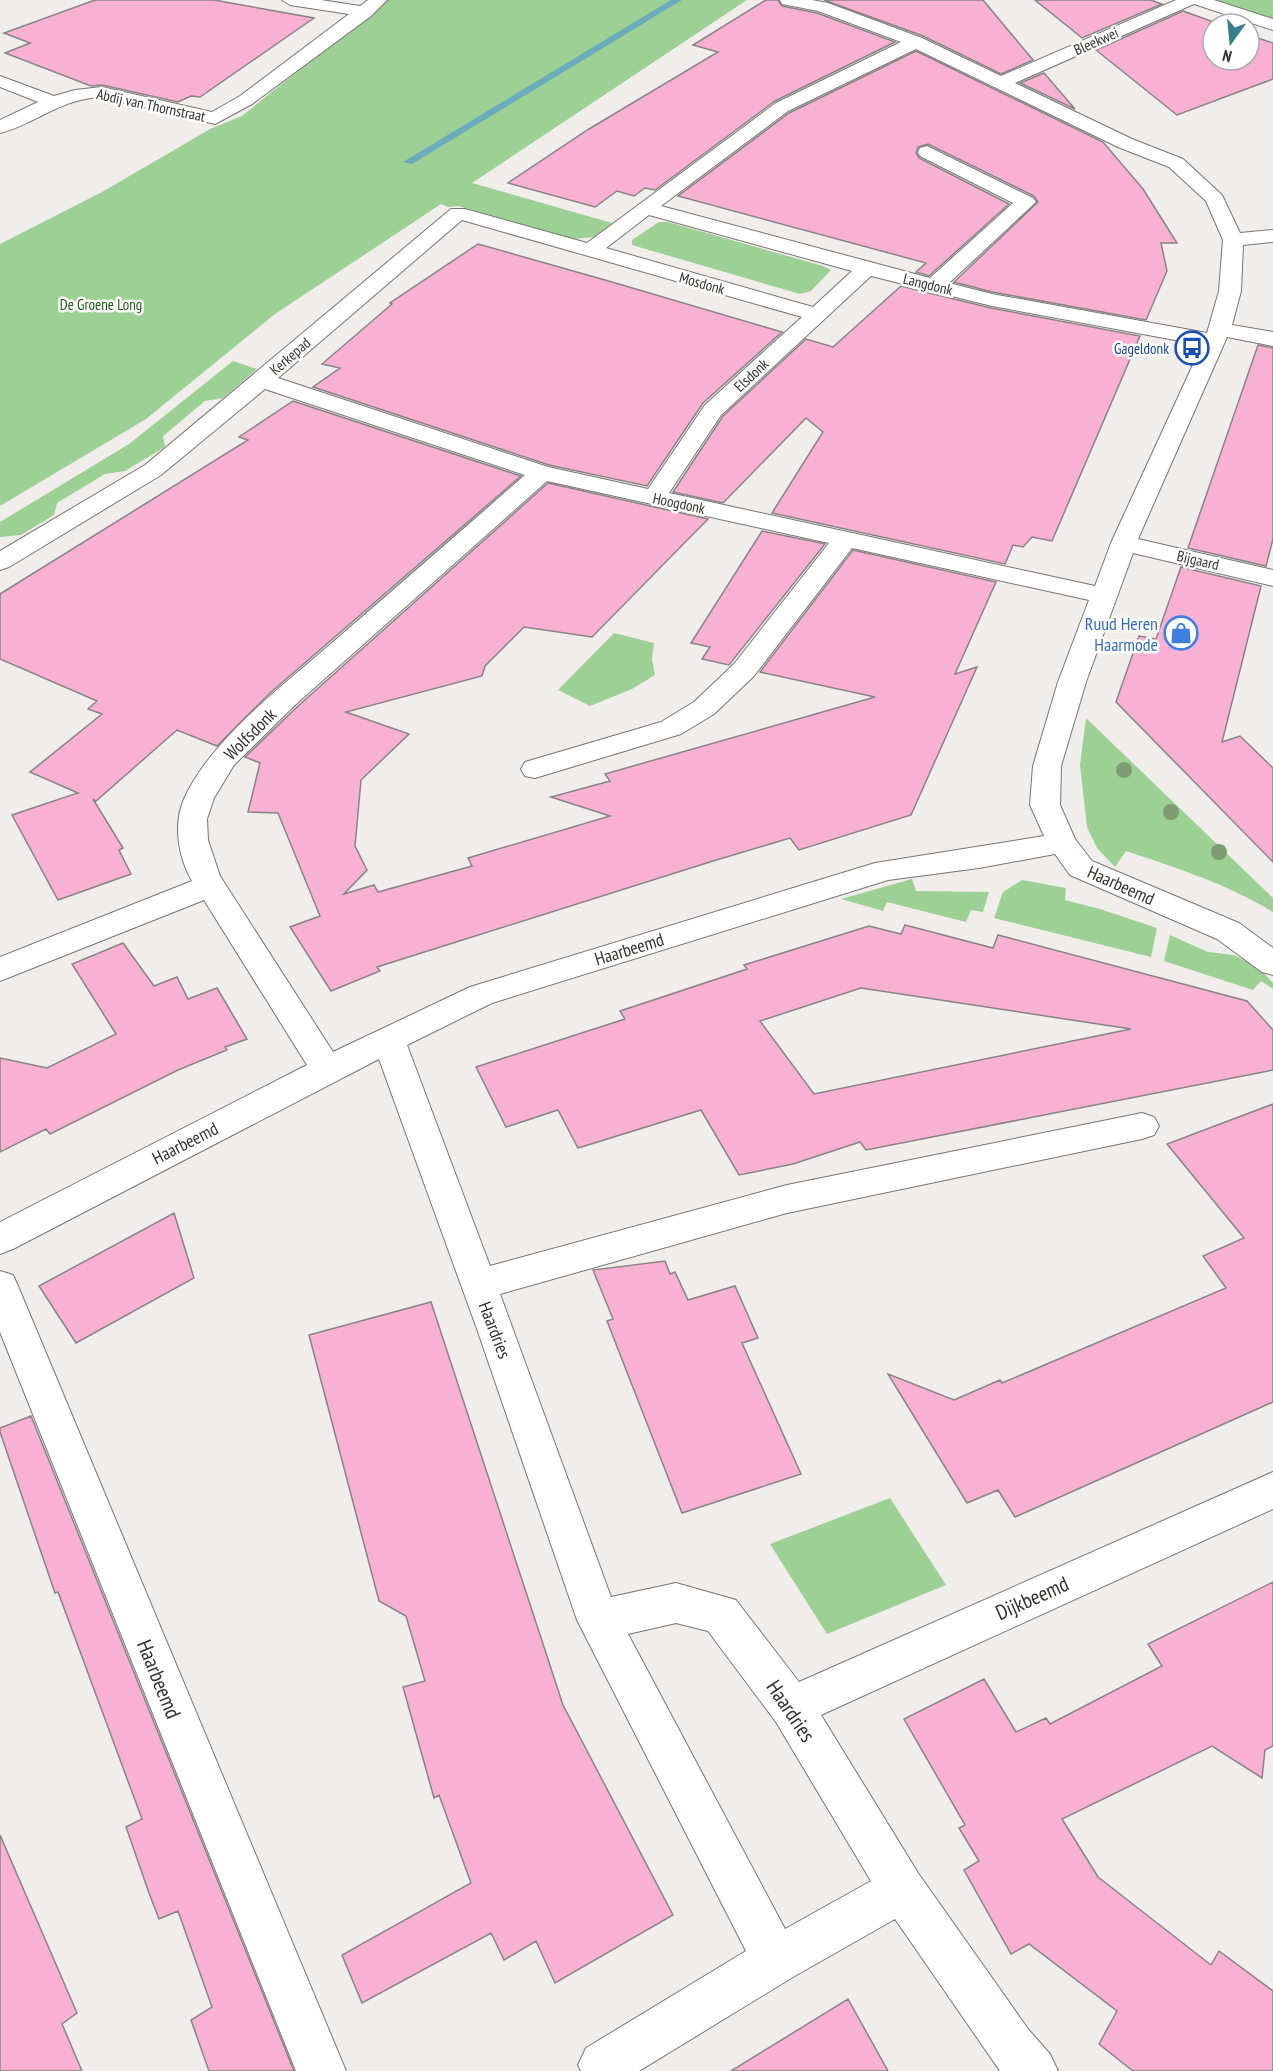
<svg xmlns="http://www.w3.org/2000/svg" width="1273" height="2071" font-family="'PT Sans Narrow',sans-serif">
<rect width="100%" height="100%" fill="#f1edeb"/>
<path fill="#9dd094" d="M386,0h361l-275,183 140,40 -18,14 -20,2 -116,-33 -10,1 -7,-3 -166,110 -129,105 -146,87v-262l102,-52 108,-63 32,-13z
M1211,0h62v21z
M659,222h9l155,44 8,4 -20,21 -11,3 -168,-49v-5z
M233,361l24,8 -34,29 -18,3 -42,35 2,11 -40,24 -20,3 -48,29 -3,12 -33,20 -21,2v-15l129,-78z
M614,633l40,10 -2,16 3,16 -23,14 -42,17 -32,-16z
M1086,718l187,180v14c-46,-28 -96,-44 -147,-61l-11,16 -18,-19 -10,-21 -7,-62z
M912,879l4,12 73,1 -6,20 -12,-2 -5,12 -79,-20 -4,9 -42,-12z
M1022,880l44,8 -1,12 35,9 57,19 -6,29 -157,-39 9,-26z
M1170,935l38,17 26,3 26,14 13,14v6l-12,-8 -8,9 -89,-29z
M890,1498l56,87 -119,49 -57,-90z"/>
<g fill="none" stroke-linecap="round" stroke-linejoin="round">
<path fill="#6aacbb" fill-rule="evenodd" d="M671,0h11l-270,164 -9,-2z"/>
</g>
<path fill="#f8b0d3" stroke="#888486" stroke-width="1.5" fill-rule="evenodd" d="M95,0h119l100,18 -114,79 -9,-1 -13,6 -76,-17 -11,1 -86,-33 25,-10 -26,-10z
M766,0h12l4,6 35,7 78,29 -120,59 -120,89 -10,-2 -11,8 -17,-5 -22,16 -87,-24 81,-54 129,-77 -25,-7z
M824,0h159l50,60 -32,14 -78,-38z
M1035,0h116l11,4 -80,34z
M1183,11l36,13h-6v36h36v-25l24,8v36l-96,36 -81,-65z
M916,51l187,91 40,47 34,54h-16l6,28 -21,49 -154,-28 -38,-10 84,-80 -4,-6 -106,-52 -10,3 -2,6 3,5 90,46 -80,72 -13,-4 10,-9 -248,-67 111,-83z
M1044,73l31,36 -55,-26z
M478,244l134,38 170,50 -79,71 -56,83 -98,-21 -236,-78 27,-19 -18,-4 70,-60 -2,-1z
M901,286l90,22 149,28 -88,205 -20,-4 -9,10 -10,-2 -8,19 -233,-51 51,-81 -17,-14 -83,85 -50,-11 50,-76 83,-77 27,8z
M1258,345l15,3v191l-7,27 -78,-18z
M293,401l228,75 -251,217 -53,53 -40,-16 -81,71 -3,-2 30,49 -4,2 12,24 -73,26 -46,-85 66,-22 -48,-21 72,-58 -14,-5 9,-8 -97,-42v-65l248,-154 -9,-3z
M548,483l160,36 -116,118 -68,-10 -39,39 -3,10 -136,36 63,22 -48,46 -6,66 12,24 -23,24 30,-9 4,7 94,-26 -4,-8 142,-42 -59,-19 59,-16 -5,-7 270,-77 -115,-25 93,-122 143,32 -41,92 22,-7 -66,148 -112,35 -9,-12 -77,23 -336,106 3,4 -49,20 -41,-64 30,-11 -42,-103 -30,-1 12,-49 -15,-6 52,-50z
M762,531l63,13 -96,121 -27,-6 8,-12 -19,-4z
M1181,567l80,19 -39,156 18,-6 33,32v94l-157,-160 23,-66 17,3z
M905,925l88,23 5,-13 249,66 26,29v40l-407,80 -6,-8 -67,22 -54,11 -38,-65 -123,38 -20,-38 -52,17 -30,-60 149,-48 -5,-8 127,-42 -3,-4 125,-39 32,8zM861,988l270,41 -317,65 -54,-73z
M123,943l31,43 23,-9 11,22 29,-11 30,51 -22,8 2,3 -49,20 -128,64 -4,-5 -46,23v-94l47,10 69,-34 -44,-70z
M1273,1104v298l-258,115 -17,-27 -31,13 -79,-129 66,26 46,-20 2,3 224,-95 -23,-32 41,-18 -77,-94z
M174,1213l20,65 -118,65 -37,-57z
M665,1261l5,13 5,-2 13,28 47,-14 23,52 -16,5 59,131 -119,39 -75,-192 6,-2 -20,-49z
M431,1302l132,403 110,210 -118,68 -19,-42 -32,19 -13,-27 -129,70 -20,-48 129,-72 -32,-88 -5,3 -31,-111 22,-6 -19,-65 -27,-15 -70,-266z
M31,1416l200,498 63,157h-85l-18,-51 21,-13 -34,-96 -19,8 -10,-26 -23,-66 16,-8 -84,-227 -3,1 -55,-161v-4z
M1273,1582v164l-8,4 -3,28 -50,-32 -150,73 36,58 113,88 8,-14 54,40v80h-140l-34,-27 18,-33 -88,-67 -18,10 -47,-84 15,-9 -20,-33 6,-3 -61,-106 80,-40 32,53 30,-14 4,6 112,-58 -14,-22z
M0,1835l77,178 -15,11 20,47h-82z
M848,1999l40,72h-157z"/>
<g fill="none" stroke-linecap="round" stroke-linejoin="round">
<defs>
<path id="minor" d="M282,0h39l39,6 8,-6h19l-16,16 -119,88 -37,20 -113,-27c-43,2 -64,26 -102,36v-13l38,-18 -38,-15v-11l54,20 21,-6 27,-3 110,25 28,-16 109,-82 -59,-9z
M780,0h32l16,3 94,35 79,38 175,-76h38l59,19v11l-79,-26 -179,79 117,56 51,20 39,36 18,38 33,-3v12l-30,3 -2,46 -9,34 41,7v14l-46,-9 -89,202 135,31v16l-140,-33 -47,129 -25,84 -1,39 15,34 17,22 147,62 34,25v27l-11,-3 -45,-33 -147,-64 -15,-21 -76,14 -91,12 -396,123 -85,42 83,221 297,-81 355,-72 12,4 5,9 -5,9 -12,4 -355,74 -287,81 111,303 65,-14 60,17 63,82 474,-210v37l-452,206 97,158 110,156 22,25 8,17h-58l-105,-152 -102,58 -154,94h-58l-3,-6 8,-17 160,-97 -169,-331 -100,-291 -98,-270 -366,190 -13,5v-32l307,-157 -103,-165 -204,81v-24l192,-76c-14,-24 -19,-57 -8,-82 27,-60 100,-114 149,-157 64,-55 128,-111 192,-167l-260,-86 -104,86 -152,92 -9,3v-19l145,-86 306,-256h14l122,34 189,-140 125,-61 -83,-31 -36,-7zM916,49l202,98 51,20 37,34 17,39 -4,51 -12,42 -215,-39 -43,-11 87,-81 -3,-4 -106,-52 -7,2 -2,4 2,4 93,47 -83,75 -269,-72 127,-95zM649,215l203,56 -39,36 -207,-59zM462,220l340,97 -97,88 -57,84 -100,-22 -270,-89zM871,276l121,30 210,39 -91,198 -16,43 -426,-93 52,-78zM547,481l282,62 -95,121 -40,38 -33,20 -136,40 -4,7 4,7 10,2 146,-44 33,-20 40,-38 98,-128 237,52 -31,82 -25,84 -3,39 14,31 -169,27 -405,124 -137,65 -113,-176 -12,-36 -1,-21 7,-21 20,-33 61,-60zM676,1623l32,8 68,91 95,159 -86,48 -157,-295z
M0,1271l13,4 5,11 328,785h-50l-296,-739z"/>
</defs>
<use href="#minor" stroke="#787472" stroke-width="2"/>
<use href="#minor" fill="#fff" fill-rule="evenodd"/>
</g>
<g fill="#7e9c74">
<circle cx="1124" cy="770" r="8"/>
<circle cx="1171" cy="812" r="8"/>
<circle cx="1219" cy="852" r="8"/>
</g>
<defs>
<symbol id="bus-ring" viewBox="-11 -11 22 22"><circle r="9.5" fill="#fff" stroke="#1a4fb4" stroke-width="1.5"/><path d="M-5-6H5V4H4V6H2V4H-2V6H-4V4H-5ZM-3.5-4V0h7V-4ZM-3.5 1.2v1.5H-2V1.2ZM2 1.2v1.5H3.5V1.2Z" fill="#1a4fb4"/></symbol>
<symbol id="shop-ring" viewBox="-11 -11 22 22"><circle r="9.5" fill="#fff" stroke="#3f7fe0" stroke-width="1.5"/><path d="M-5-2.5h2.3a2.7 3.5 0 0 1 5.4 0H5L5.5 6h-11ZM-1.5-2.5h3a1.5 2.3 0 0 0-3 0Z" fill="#3f7fe0"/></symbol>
</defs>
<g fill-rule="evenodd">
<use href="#bus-ring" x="1173" y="329" width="38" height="38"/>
<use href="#shop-ring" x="1162" y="614" width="38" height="38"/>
</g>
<g text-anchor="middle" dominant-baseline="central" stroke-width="5" stroke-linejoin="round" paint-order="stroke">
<g font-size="15" fill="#31302f" stroke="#fff">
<text transform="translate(1096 41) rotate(-24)">Bleekwei</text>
<text transform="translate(151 105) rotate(12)">Abdij van Thornstraat</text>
<text transform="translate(702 283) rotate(16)">Mosdonk</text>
<text transform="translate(928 284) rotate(14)">Langdonk</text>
<text transform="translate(290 356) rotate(-41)">Kerkepad</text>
<text transform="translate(751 375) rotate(-43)">Elsdonk</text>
<text transform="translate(679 503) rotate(12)">Hoogdonk</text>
<text transform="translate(1198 560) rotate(13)">Bijgaard</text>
</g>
<g font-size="15" fill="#1f5a13" stroke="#fff">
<text x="101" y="304">De Groene Long</text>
</g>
<g font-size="15" fill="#164399" stroke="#fff" text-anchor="end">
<text x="1169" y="348">Gageldonk</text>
</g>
<g font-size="18" fill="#366cbe" stroke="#fff" text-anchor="end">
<text x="1158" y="623">Ruud Heren<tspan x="1158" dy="21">Haarmode</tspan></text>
</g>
<g font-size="18" fill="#31302f" stroke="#fff">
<text transform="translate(250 734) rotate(-45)">Wolfsdonk</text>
<text transform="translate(1121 885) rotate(24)">Haarbeemd</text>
<text transform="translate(629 949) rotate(-17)">Haarbeemd</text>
<text transform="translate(185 1143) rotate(-27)">Haarbeemd</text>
<text transform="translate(495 1330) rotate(69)">Haardries</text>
</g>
<g font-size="21" fill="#31302f" stroke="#fff">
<text transform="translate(1032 1598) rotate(-24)">Dijkbeemd</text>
<text transform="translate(159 1679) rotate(68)">Haarbeemd</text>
<text transform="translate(791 1711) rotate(56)">Haardries</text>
</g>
</g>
<g transform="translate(1231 42) rotate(195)"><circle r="28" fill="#ffffff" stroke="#adacac" stroke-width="1.5"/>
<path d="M0-4.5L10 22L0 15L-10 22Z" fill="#367e87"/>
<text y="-9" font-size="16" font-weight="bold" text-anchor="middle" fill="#31302f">N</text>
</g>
</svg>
